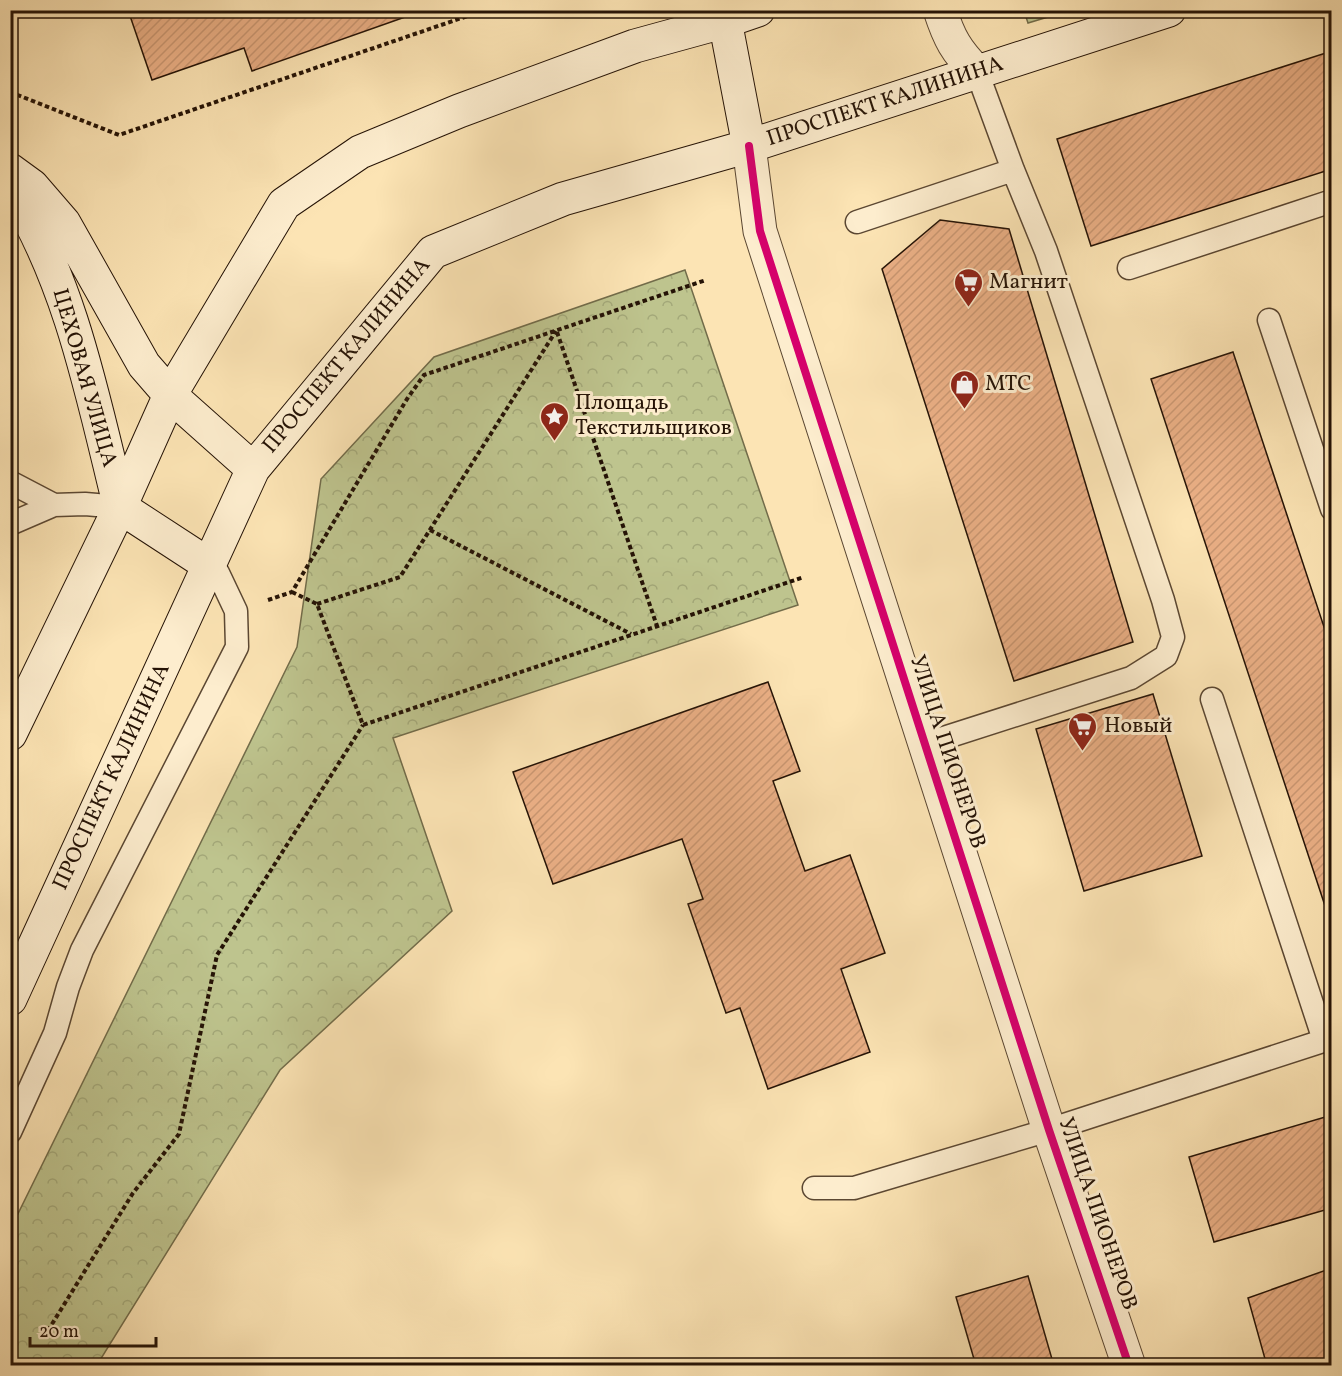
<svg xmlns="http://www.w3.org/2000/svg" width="1342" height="1376" font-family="Vollkorn,serif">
<defs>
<pattern id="forest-crowns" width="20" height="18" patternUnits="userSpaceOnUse" patternTransform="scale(1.5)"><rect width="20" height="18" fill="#bec48e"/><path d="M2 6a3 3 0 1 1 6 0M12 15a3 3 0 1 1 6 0" fill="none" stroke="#a3a879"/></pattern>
<pattern id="building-hatch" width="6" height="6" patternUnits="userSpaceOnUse" patternTransform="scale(1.5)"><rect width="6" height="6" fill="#eaaf85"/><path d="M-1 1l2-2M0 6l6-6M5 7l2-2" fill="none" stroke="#c99671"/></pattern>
</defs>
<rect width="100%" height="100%" fill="#fce4b4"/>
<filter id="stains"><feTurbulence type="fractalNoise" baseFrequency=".00333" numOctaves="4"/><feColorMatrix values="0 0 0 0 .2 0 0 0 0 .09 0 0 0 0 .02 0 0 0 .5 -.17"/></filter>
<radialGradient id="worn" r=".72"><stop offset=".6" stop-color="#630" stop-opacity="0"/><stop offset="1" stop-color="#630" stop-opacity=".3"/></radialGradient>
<path fill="#bec48e" stroke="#726c4a" stroke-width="1.5" d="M1024,11v-1l44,1 -40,12z"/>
<path fill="url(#forest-crowns)" stroke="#726c4a" stroke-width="1.5" d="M685,270l113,335 -405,133 59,173 -172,159 -183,295h-86v-137l286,-581 24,-168 113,-122z"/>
<path fill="url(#building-hatch)" stroke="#251306" stroke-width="1.5" d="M128,10h297l-173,61 -8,-23 -92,32z
M1332,51v118l-241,77 -34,-107z
M940,220l69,9 124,413 -119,39 -132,-412z
M1233,352l99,299v276l-181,-548z
M768,682l32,89 -27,10 32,90 45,-16 35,98 -44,16 29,83 -102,37 -28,-81 -14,5 -38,-109 15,-5 -21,-60 -129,45 -40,-112z
M1153,694l49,162 -118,35 -48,-162z
M1332,1115v93l-118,34 -25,-85z
M1332,1268v98h-65l-19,-68z
M1028,1276l26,90h-78l-20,-69z"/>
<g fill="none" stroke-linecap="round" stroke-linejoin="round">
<defs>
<path id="service" d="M857,222l156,-52
M1129,268l203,-67
M1269,320l63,189
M10,482l44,23
M10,524l44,-19 31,-1 35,3
M1212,699l112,341
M925,744l206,-66 35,-22 7,-19 -10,-37 -117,-349 -33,-81 -36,-98
M10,1132l45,-99 13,-46 14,-37 155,-303 -1,-36 -18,-38 -9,-8
M814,1188h40l195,-58 283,-92"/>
<path id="minor" d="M940,10c9,28 16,41 37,62"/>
<path id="tertiary" d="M749,146l11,85 289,899 80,236"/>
<path id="secondary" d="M723,10l26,136
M10,170l22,16 32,37 80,142 26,30 83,74
M10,186c61,96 83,212 110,321
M120,507l89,58
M10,734l110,-227 50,-112 114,-191 76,-52 99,-41 176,-65 91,-25 32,-11
M10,999l243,-530 180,-217 130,-53 186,-53 420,-136"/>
</defs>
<use href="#service" stroke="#5b4732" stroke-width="25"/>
<use href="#minor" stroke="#5b4732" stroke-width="35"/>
<use href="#tertiary" stroke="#5b4732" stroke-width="35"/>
<use href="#secondary" stroke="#251306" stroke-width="35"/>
<path stroke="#251306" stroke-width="4" stroke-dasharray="4.5 3" stroke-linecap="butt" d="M10,92l109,43 366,-125
M557,332l100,294
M430,530l201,104
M292,592l25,12 46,121 441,-148
M268,600l24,-8 115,-193 17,-24 282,-95
M317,604l83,-27 156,-246
M44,1337l89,-144 46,-59 38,-179 146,-230"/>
<use href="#service" stroke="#fdedce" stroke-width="22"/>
<use href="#minor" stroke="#fdedce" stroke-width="33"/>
<use href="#tertiary" stroke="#fdedce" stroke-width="33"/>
<use href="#secondary" stroke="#fdedce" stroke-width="33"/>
<defs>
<path id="cycleway" d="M749,146l11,85 289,899 80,236"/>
</defs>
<use href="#cycleway" stroke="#fdedce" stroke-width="11"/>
<use href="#cycleway" stroke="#d6006c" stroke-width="8"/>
</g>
<defs>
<symbol id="supermarket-pin" viewBox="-11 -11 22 30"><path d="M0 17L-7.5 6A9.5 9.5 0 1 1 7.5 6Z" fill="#8f2418" stroke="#fdedce"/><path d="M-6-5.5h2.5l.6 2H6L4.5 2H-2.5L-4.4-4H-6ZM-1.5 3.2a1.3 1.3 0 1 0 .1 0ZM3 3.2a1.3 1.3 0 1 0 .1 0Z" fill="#fff"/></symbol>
<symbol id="shop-pin" viewBox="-11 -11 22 30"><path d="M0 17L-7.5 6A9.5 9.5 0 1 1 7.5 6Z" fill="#8f2418" stroke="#fdedce"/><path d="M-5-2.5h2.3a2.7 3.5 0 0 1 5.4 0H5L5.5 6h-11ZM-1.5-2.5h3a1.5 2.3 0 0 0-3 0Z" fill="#fff"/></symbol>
<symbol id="sight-pin" viewBox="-11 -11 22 30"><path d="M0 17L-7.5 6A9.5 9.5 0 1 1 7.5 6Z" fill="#8f2418" stroke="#fdedce"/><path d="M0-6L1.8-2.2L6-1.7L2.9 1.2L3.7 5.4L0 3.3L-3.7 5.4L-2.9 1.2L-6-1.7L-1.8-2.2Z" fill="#fff"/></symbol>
</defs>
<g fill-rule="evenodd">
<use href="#supermarket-pin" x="952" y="266" width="33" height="45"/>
<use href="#shop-pin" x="948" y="368" width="33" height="45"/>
<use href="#sight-pin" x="538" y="400" width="33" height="45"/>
<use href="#supermarket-pin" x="1066" y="710" width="33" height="45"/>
</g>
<g text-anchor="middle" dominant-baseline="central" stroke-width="6" stroke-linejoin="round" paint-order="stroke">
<g font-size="22" fill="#251306" stroke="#fdedce">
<text transform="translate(885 102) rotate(-18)">ПРОСПЕКТ КАЛИНИНА</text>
<text transform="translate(347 356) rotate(-50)">ПРОСПЕКТ КАЛИНИНА</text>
<text transform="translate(84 378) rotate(74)">ЦЕХОВАЯ УЛИЦА</text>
<text transform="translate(947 752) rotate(72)">УЛИЦА ПИОНЕРОВ</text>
<text transform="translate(112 777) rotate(-65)">ПРОСПЕКТ КАЛИНИНА</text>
<text transform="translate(1097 1214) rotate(71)">УЛИЦА ПИОНЕРОВ</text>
</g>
<g font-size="22" fill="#251306" stroke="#fdedce" text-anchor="start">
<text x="989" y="282">Магнит</text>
<text x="985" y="384">МТС</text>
<text x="575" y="403">Площадь<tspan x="575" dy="25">Текстильщиков</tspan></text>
<text x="1104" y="726">Новый</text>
</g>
</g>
<rect width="1342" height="1376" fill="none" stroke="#fce4b4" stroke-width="36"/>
<rect x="12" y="12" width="1318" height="1352" fill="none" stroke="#251306" stroke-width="3"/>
<rect x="18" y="18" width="1306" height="1340" fill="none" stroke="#251306" stroke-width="1.5"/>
<path d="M30 1337v9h126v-9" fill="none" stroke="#251306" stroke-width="3"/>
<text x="39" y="1337" font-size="18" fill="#251306" stroke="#fdedce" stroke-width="4.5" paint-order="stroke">20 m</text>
<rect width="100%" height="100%" filter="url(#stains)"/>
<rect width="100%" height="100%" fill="url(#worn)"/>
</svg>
